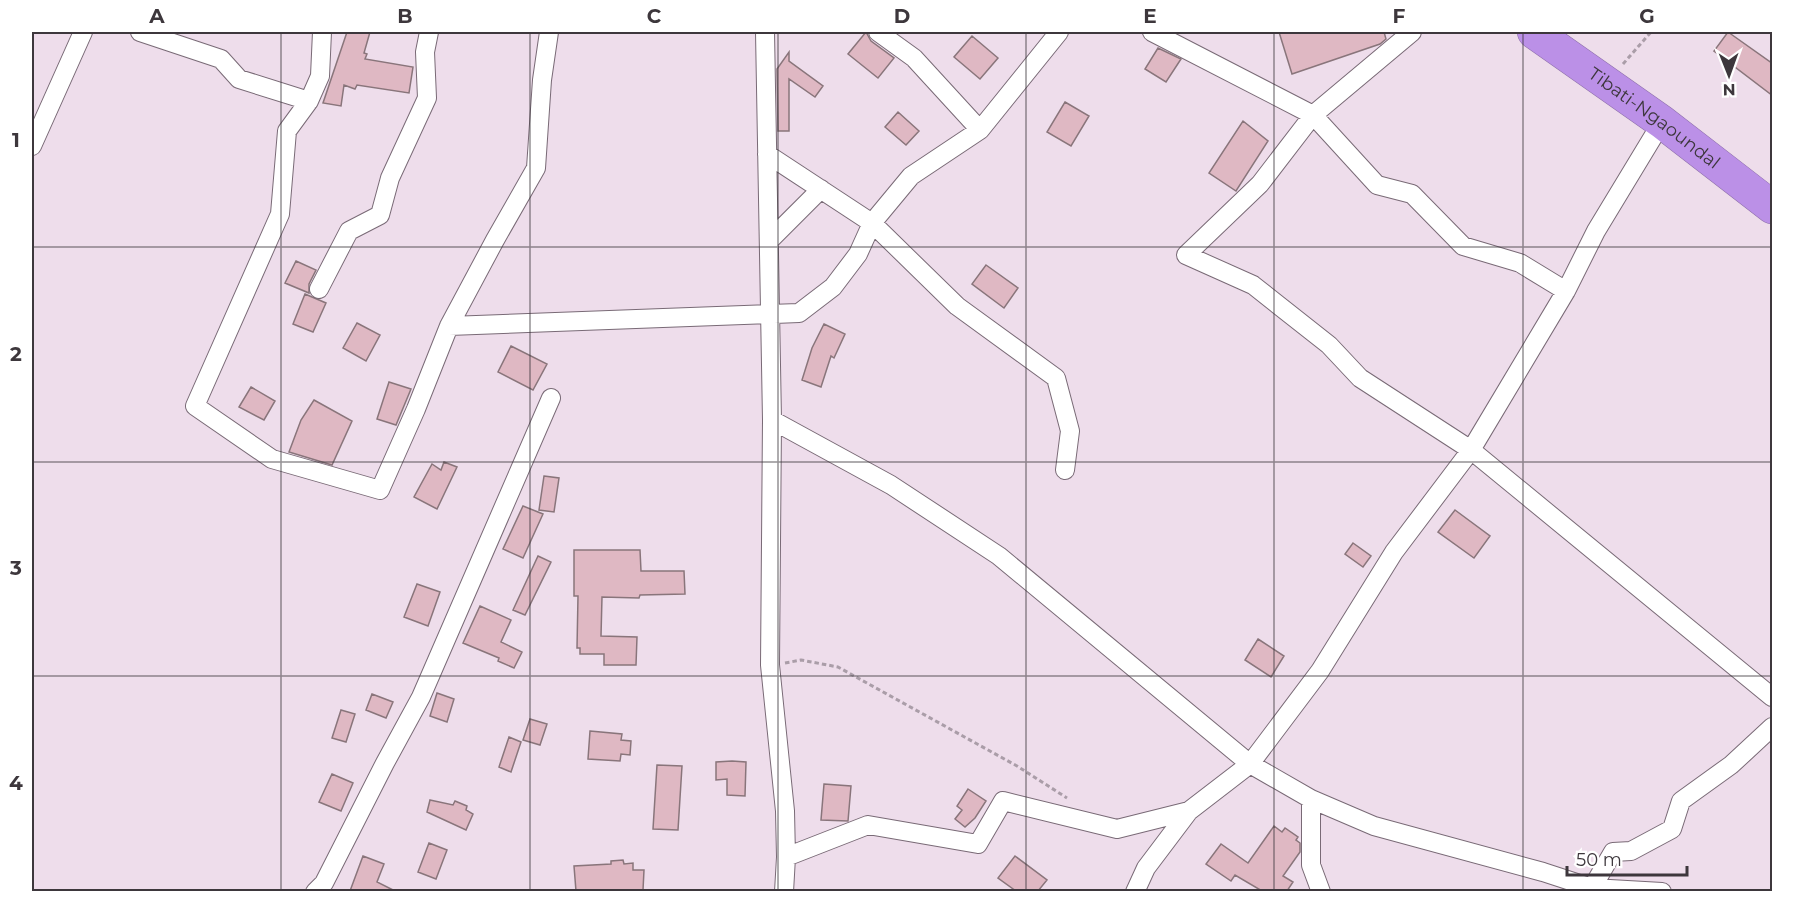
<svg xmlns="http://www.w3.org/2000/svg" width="1804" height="923" font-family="Montserrat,sans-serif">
<rect width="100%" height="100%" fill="#eeddeb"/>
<path fill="#dfb8c3" stroke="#89757b" stroke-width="1.5" d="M347,32h23l-6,21 3,1 -2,5 48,8 -4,26 -52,-8 -2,4 -11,-4 -3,21 -18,-3z
M866,32l5,9 23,17 -16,20 -30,-24z
M1279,32h105l2,7 -6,5 -88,30z
M1728,32l45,32v32l-59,-45z
M972,36l26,22 -18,21 -26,-22z
M1158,48l23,11 -15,23 -21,-13z
M789,52v9l34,25 -8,11 -26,-18v52h-11l-1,-62z
M1065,102l24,14 -18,30 -24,-14z
M898,112l21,19 -13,14 -21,-18z
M1243,121l25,20 -32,50 -27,-18z
M296,261l20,9 -7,14v9l-24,-10z
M986,265l32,23 -14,20 -32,-24z
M305,294l21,9 -13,29 -20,-8z
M357,323l23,12 -14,26 -23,-13z
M824,324l21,10 -11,24 -3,-2 -10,31 -19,-7 10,-32z
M511,346l36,18 -14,26 -35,-18z
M389,382l22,7 -15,36 -19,-6z
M251,387l24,14 -11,19 -25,-13z
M314,400l38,21 -20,44 -43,-13 12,-32z
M444,462l13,5 -20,42 -23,-12 18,-33 9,6z
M544,476l15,2 -5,34 -15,-2z
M523,506l20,8 -20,44 -20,-9z
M1455,510l35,26 -16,22 -36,-26z
M1353,543l18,13 -8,11 -18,-13z
M574,550h66l1,21h43l1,23 -45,1 -1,3 -37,-1 -1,39 36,1 -1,28h-32v-11h-24v-6h-3l1,-52h-4z
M538,556l13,6 -26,53 -12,-5z
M417,584l23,8 -12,34 -24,-9z
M480,606l31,14 -10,22 21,10 -8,16 -16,-7 1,-3 -36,-15z
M1258,639l26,17 -13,21 -26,-17z
M437,693l17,6 -7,23 -17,-6z
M372,694l21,8 -7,16 -20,-8z
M341,710l14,4 -9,28 -14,-4z
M530,719l17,5 -7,21 -17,-5z
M590,731l32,3 -1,6 10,1 -1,14 -9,-1 -1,7 -32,-2z
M509,737l12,5 -10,30 -12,-5z
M732,761l14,1 -1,34 -18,-1v-16l-11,1v-18z
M657,765l25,1 -4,64 -25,-1z
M332,774l21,9 -12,28 -22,-9z
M824,784l27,2 -3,35 -27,-1z
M968,789l18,12 -11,17 -10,9 -10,-8 7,-9 -5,-4z
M430,800l23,5 2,-4 12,5 -1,4 7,4 -7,16 -39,-18z
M1274,826l8,6 3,-4 13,9 -2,3 4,3v9l-17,24 10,6 -6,9h-25l-27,-16 -4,6 -25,-17 15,-20 27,19z
M429,843l18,7 -11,29 -18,-7z
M363,856l21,8 -7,18 18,9h-45z
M1015,856l32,24 -9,11h-22l-18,-13z
M623,860l1,4 9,-1v7h11l-1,20 -67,1 -2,-25 37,-2v-3z"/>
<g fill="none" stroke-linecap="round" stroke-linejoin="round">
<defs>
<path id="street" d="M140,32l81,27 18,20 70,22
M322,32l-2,44 -11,25 -22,30 -7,83 -85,192 77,53 108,31 36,-81 33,-83 46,-86 41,-72 6,-88 7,-48
M765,32l7,388 -2,245 15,146 1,46 -2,35
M878,32l36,26 66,72
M1152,32l161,83 64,70 35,9 51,52 57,17 46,28
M1412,32l-99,83 -53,69 -74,71 67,30 76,60 31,33 111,72 301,247
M32,146l51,-114
M767,154l105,69 85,83 99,72 14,53 -5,39
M769,241l52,-52
M319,289l30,-58 31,-16 10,-37 37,-80 -2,-46 4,-20
M449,326l350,-13 34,-26 25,-33 14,-31 39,-47 69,-46 79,-98
M772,420l119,65 108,71 251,208 70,-93 74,-119 77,-102 95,-159 30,-60 66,-109
M1311,799v66l10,27
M786,857l82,-32 110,19 25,-43 114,28 72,-18 61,-47 61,35 63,27 169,46 49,16 70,4
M1592,888l21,-36 18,-1 41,-22 9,-28 50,-36 41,-38
M315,892l9,-9 61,-120 36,-66 130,-299
M1135,892l11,-24 43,-57"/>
<g id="highway">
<path id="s1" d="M1534,32l128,90 110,85"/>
</g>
</defs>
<use href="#street" stroke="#796a76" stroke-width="20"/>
<use href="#highway" stroke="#8f71ab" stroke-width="34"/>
<path stroke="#aa9da8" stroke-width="3" stroke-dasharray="4.5 3" stroke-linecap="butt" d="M1623,64l28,-32
M785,663l16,-3 37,7 179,99 50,32"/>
<use href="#street" stroke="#fff" stroke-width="18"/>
<use href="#highway" stroke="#bb90e7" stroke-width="33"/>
</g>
<path fill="none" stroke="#3d373c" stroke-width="1.5" stroke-opacity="0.55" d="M281,32v860M530,32v860M778,32v860M1026,32v860M1274,32v860M1523,32v860M32,247h1740M32,462h1740M32,676h1740"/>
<g text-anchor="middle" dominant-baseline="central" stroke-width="4.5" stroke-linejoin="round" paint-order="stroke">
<g font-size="18" fill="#3d373c" stroke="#fff">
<text stroke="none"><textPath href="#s1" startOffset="148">Tibati-Ngaoundal</textPath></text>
</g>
</g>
<rect width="1804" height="923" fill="none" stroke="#ffffff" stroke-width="66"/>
<g transform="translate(1729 75) rotate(179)" stroke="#ffffff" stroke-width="4.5" paint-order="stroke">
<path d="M0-4.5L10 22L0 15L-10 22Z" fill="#3d373c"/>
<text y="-9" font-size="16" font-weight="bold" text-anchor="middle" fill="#3d373c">N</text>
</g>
<path d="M1567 866v9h120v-9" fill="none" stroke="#3d373c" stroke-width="3"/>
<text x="1576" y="866" font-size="18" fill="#3d373c" stroke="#ffffff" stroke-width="4.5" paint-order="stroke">50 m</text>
<rect x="33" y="33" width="1738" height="857" fill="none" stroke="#3d373c" stroke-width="2"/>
<g font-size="20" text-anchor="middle" font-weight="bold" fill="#3d373c">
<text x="157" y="23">A</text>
<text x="405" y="23">B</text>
<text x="654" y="23">C</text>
<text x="902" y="23">D</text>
<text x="1150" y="23">E</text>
<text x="1399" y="23">F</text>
<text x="1647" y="23">G</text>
<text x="16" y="147">1</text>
<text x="16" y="361">2</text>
<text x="16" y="575">3</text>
<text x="16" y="790">4</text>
</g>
</svg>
